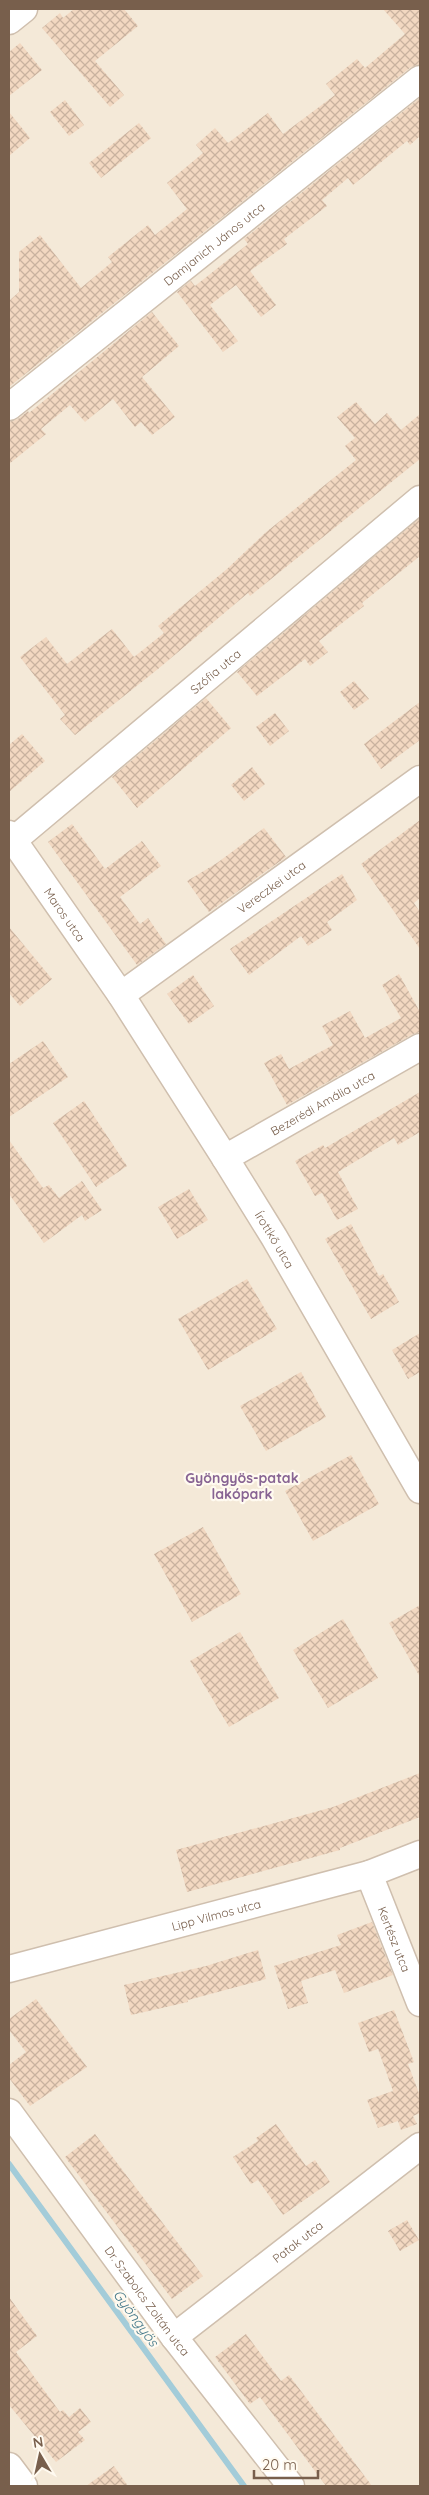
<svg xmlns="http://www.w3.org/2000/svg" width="429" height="2495" font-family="Quicksand,sans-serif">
<defs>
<pattern id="building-cross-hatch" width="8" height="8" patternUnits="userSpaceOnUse" patternTransform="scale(1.25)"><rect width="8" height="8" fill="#f2d8c1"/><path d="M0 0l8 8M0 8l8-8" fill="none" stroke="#c9b29f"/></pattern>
</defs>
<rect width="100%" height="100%" fill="#fdf7e9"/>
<path fill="#f4e9d8" d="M9,9h411v2477h-411z"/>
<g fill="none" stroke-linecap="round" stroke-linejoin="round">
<path stroke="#a3ccd9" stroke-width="6" d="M9,2164l235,322"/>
</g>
<path fill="url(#building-cross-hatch)" d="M74,9h50l14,17 -43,35 29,34 -14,12 -68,-79 18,-15 3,5z
M383,9h37v55l-9,3 -402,320v-86l10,-9v-40l21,-17 41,53 31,-26 -4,-5 40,-32 7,10 32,-26 -20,-26 36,-30 -7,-8 19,-17 13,15 40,-30 15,21 52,-39 -9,-11 31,-25 8,9 40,-34z
M20,43l22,27 -33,26v-44z
M420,98v38l-10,9 -3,-4 -54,44 -5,-7 -26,22 5,6 -43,33 3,5 -37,27 26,34 -15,12 -25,-32 -26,20 28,36 -15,11 -46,-60 14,-11 4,5 53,-42 -4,-5z
M65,100l19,25 -15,11 -19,-24z
M9,112l21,26 -21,18z
M139,123l12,15 -50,40 -12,-15z
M152,312l27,34 -37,31 33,40 -23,18 -11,-13 -6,5 -22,-28 -28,23 -15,-17 -29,24 5,5 -37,30v-42l9,-3 10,-8 1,2z
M356,402l19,22 12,-11 14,17 19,-16v45l-170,137 -2,-3 -90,76 -83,66 -15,-16 5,-4 -45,-58 26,-20 21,27 45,-35 22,28 30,-24 -6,-7 69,-57 38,-36 91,-73 -11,-14 10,-8 -18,-21z
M420,518v38l-58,47 2,3 -45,35 9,11 -18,14 -5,-7 -48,37 -20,-24z
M354,681l15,18 -15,11 -14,-18z
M206,698l25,30 -94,80 -25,-31z
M420,702v38l-39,29 -17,-25z
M275,713l14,18 -19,15 -14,-19z
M22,734l23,27 -36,31v-47z
M252,767l13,17 -21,17 -13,-16z
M420,820v78l-6,5 6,9v37l-59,-85z
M72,824l33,45 37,-28 19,25 -41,31 20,27 8,-6 18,26 -29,21 -89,-123z
M264,828l22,29 -77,55 -22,-31 30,-18z
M342,874l15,26 -30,22 5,8 -24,16 -7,-10 -52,39 -19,-26z
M9,927l43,52 -32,27 -11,-13z
M399,974l21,38v20l-7,2 -126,71 -23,-42 17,-9 8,15 44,-24 -11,-19 28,-15 15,27 36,-20 -19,-33z
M193,975l21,31 -25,18 -22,-30z
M43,1041l25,36 -59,40v-53z
M420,1092v40l-22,13 -4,-7 -56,34 20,37 -21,11 -15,-27 -7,3 -20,-35 28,-16 2,3z
M84,1101l43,65 -31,21 -43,-64z
M9,1140l34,48 6,-3 10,13 23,-17 20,29 -17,11 -3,-6 -38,28 -35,-49z
M189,1189l19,31 -31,19 -19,-32z
M351,1224l28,52 4,-2 16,28 -28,17 -46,-80z
M247,1279l30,50 -69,41 -30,-51z
M420,1333v39l-12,7 -16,-29z
M301,1372l25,45 -60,34 -26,-45z
M351,1455l28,49 -66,37 -28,-50z
M203,1527l38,67 -49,28 -38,-68z
M420,1605v72l-31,-54z
M343,1619l35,59 -50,30 -35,-58z
M240,1632l39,66 -50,29 -39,-66z
M420,1773v44l-80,31v2l-153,42 -11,-42 157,-43z
M372,1922l21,53 -49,18 -9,-23 -34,11 7,22 -20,6 -14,-43 67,-21 -4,-10z
M258,1950l8,29 -78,21v2l-57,13 -7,-30 82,-19z
M36,1999l51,68 -57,39 -21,-28v-13l17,-13 -17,-22v-11z
M394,2010l20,52 -6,2 12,32v17l-7,3 4,8 -16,6 -3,-9 -20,7 -11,-28 26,-9 -15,-42 -9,3 -11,-29z
M276,2124l30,42 9,-6 15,22 -47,33 -25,-35 -7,4 -18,-27 25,-16 -2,-3z
M95,2134l108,142 -31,23 -107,-142z
M407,2220l12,20 -19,11 -12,-20z
M9,2297l28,39 -21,16 44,60 3,-2 6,7 11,-9 11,14 -13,10 7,8 -29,22 -47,-57z
M246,2334l35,47 8,-6 83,111h-46l-66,-89 -10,7 -35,-47z
M114,2466l14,20h-42z"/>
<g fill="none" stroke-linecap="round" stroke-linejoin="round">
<defs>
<g id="minor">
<path d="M9,21l15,-12"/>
<path id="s1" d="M9,407l411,-328"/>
<path id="s2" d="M9,834l112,161 104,163 49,79 146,253"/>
<path id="s3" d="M9,844l411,-345"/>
<path id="s4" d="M121,995l299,-216"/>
<path id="s5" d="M225,1158l195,-111"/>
<path id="s6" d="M369,1874l51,129"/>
<path id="s7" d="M9,1969l360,-95 51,-20"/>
<path id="s8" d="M9,2112l165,225 117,149"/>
<path id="s9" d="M174,2337l246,-191"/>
<path d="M9,2466l15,20"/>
</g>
</defs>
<use href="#minor" stroke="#cfbfae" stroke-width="29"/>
<use href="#minor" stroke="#fff" stroke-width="26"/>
</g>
<g text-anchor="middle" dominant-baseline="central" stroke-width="4.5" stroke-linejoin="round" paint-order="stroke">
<g font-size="12" fill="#785f4c" stroke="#fffaf0">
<text stroke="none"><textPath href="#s1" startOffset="262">Damjanich János utca</textPath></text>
<text stroke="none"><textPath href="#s3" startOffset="269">Szófia utca</textPath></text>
<text stroke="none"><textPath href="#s4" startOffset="185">Vereczkei utca</textPath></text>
<text stroke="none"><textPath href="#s2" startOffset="98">Maros utca</textPath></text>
<text stroke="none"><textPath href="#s5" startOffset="112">Bezerédi Amália utca</textPath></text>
<text stroke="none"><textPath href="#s2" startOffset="485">Írottkő utca</textPath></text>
<text stroke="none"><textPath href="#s7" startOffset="214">Lipp Vilmos utca</textPath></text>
<text stroke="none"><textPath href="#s6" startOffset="70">Kertész utca</textPath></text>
<text stroke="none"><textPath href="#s9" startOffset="156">Patak utca</textPath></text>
<text stroke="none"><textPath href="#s8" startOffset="234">Dr. Szabolcs Zoltán utca</textPath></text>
</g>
<g font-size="14" font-weight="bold" fill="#886493" stroke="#fffaf0">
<text x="242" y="1478">Gyöngyös-patak<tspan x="242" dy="16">lakópark</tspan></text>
</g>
<g font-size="14" font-style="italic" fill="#467a8b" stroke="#fffaf0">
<text transform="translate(136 2318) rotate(54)">Gyöngyös</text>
</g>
</g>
<rect width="429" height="2495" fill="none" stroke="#785f4c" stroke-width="20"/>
<g transform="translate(40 2455) rotate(351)" stroke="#fffaf0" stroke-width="4" paint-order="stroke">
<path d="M0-4L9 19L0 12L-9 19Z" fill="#785f4c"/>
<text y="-8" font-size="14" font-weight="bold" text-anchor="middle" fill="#785f4c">N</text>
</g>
<path d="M254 2470v8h64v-8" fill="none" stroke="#785f4c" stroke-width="2.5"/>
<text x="262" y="2470" font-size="15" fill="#785f4c" stroke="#fffaf0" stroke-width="4" paint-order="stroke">20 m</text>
</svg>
